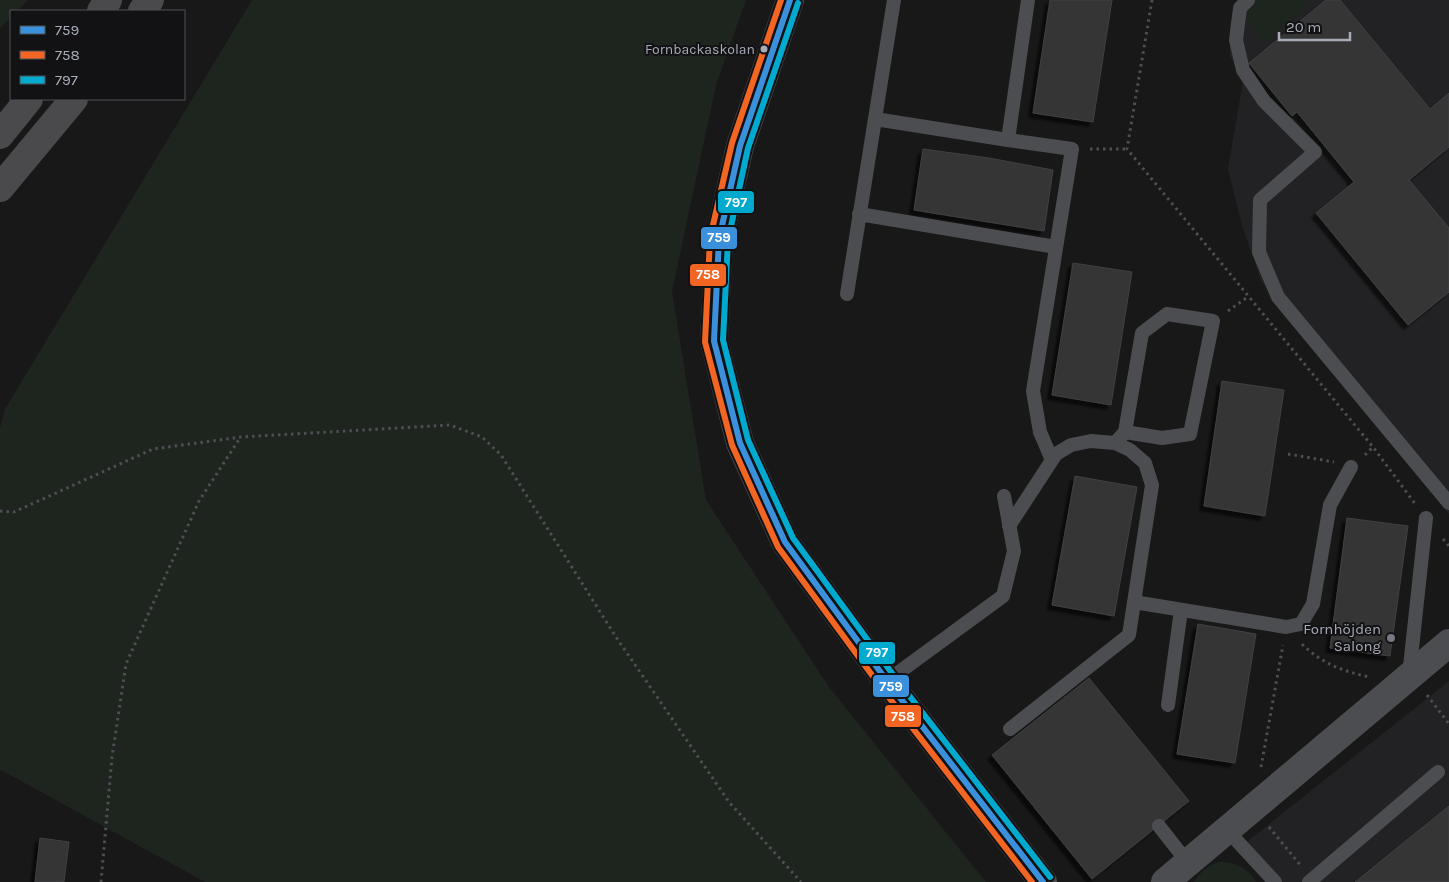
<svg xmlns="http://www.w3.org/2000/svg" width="1449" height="882" font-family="Karla,sans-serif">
<defs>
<filter id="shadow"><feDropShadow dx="-4.5" dy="4.5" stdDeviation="1" flood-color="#0009"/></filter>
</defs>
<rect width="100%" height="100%" fill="#181818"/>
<path fill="#222224" d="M1237,0h212v514l-188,-233 -19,-56 -14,-56 15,-88 -13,-25v-30z
M1449,681v201h-183l-27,-34z"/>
<path fill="#1e251f" d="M0,0h28l-11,11h-6v6l-11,12z
M252,0h494l-30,85 -44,207 34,208 123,187 157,195h-781l-204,-112 -1,1v-343l5,-19z
M1256,0h57l-48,42 -25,-29z
M1219,862c17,0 28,5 37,20h-62c7,-11 13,-16 25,-20z"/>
<path fill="#343436" stroke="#404144" filter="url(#shadow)" d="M1050,0h62l-19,122 -60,-9z
M1326,0h14l90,109 19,-16v54l-40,33 40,48v64l-41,33 -92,-112 38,-31 -57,-70 -5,4 -43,-53z
M923,149l66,9 64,12 -9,61 -130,-21z
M1073,263l59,9 -21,133 -59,-10z
M1222,381l62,9 -19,126 -61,-10z
M1075,476l62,11 -23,129 -62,-11z
M1347,518l61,8 -18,130 -60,-8z
M1198,624l58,10 -21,129 -58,-9z
M1089,678l100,123 -97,78 -100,-124z
M1449,806v76h-94z
M40,838l29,4 -5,40h-29z"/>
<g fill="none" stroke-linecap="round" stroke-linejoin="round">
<path stroke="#4e4e53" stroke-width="3" stroke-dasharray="2.5 4" stroke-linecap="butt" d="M1152,0l-25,149 246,298 43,58
M1090,149h37
M1228,311l21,-15
M1288,454l46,8
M1365,455l8,-8
M0,511l14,1 139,-63 88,-12 209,-12 32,12 19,18 115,182 113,165 72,80
M1443,539l6,7
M1302,644c20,20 41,27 67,33
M1427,695l22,29
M1261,767l22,-122
M1269,827l32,39
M101,882l11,-125 14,-93 73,-163 41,-63"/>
<path stroke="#4c4d51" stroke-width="14" d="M1248,0l-8,8 -4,32 7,30 21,31 51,51 -55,48 -1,52 19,45 171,206
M875,119l133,21 64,9 -39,242 7,41 12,28
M1008,140l20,-140
M859,214l197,33
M847,294l47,-294
M1115,443l10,-11 17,-99 25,-19 46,7 -23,113 -28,4 -37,-6
M1009,526l47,-72 15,-9 20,-4 24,2 15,7 15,13 7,22 -23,150 -119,94
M1134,602l152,25 15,-3 12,-20 17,-99 21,-38
M1409,676l17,-158
M887,681l116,-85 11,-45 -10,-55
M1168,705l13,-95
M1159,826l29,37
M1227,830l48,52
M1309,882l129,-110"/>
<path stroke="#4c4d51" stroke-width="28" d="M1165,882l284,-239"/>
<path stroke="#4a4b4f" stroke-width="28" d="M790,0l-50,146 -21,93 -5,102 26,102 45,99 102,139 156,201"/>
<path stroke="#4a4a4d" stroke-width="28" d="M101,11l7,-11
M142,11l8,-11
M0,135l29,-36
M0,188l74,-89"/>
<defs>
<path id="bus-1" d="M790,0l-50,146 -21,93 -5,102 26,102 45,99 102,139 156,201"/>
<path id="bus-2" d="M781,0l-49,143 -22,95 -5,104 27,103 46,102 102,139 152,196"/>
<path id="bus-3" d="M798,3l-50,145 -20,92 -5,100 25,100 45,98 101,138 156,201"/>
</defs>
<use href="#bus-1" stroke="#121214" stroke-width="10"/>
<use href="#bus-2" stroke="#121214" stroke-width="10"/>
<use href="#bus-3" stroke="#121214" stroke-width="10"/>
<use href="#bus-1" stroke="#3a90db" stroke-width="6"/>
<use href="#bus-2" stroke="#f26522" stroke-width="6"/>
<use href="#bus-3" stroke="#00a9ce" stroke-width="6"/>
</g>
<circle fill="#a8acb9" stroke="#121214" stroke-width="2" cx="764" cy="49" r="4.5"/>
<circle fill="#767881" stroke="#121214" stroke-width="2" cx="1391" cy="638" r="5"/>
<g text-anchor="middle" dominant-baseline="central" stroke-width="4" stroke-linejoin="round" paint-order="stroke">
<g font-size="14" fill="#a8acb9" stroke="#121214" text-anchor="end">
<text x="755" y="49">Fornbackaskolan</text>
</g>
<g font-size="15" fill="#a8acb9" stroke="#121214" text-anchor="end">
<text x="1381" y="629">Fornhöjden<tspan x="1381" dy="17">Salong</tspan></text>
</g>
</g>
<g stroke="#121214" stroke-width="2">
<rect x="717" y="190" width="38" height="24" rx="5" fill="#00a9ce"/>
<rect x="700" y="226" width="38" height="24" rx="5" fill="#3a90db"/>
<rect x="689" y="263" width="38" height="24" rx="5" fill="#f26522"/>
<rect x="858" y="641" width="38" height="24" rx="5" fill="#00a9ce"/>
<rect x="872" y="674" width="38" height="24" rx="5" fill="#3a90db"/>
<rect x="884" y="704" width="38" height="24" rx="5" fill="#f26522"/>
</g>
<g font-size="14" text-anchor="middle" font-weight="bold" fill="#fff">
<text x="736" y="207">797</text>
<text x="719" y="242">759</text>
<text x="708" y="279">758</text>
<text x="877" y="657">797</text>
<text x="891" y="691">759</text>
<text x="903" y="721">758</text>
</g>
<rect x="10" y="10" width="175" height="90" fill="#121214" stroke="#4e5056"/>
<rect x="20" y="26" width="25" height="8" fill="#3a90db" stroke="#4e5056"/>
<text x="55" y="35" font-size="15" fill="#a8acb9">759</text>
<rect x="20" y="51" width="25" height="8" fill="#f26522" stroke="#4e5056"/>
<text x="55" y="60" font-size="15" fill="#a8acb9">758</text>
<rect x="20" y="76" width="25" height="8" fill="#00a9ce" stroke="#4e5056"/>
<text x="55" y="85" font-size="15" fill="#a8acb9">797</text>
<path d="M1279 32v8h71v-8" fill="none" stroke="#a8acb9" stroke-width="2.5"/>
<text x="1286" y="32" font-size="15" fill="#a8acb9" stroke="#121214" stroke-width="4" paint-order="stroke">20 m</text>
</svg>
